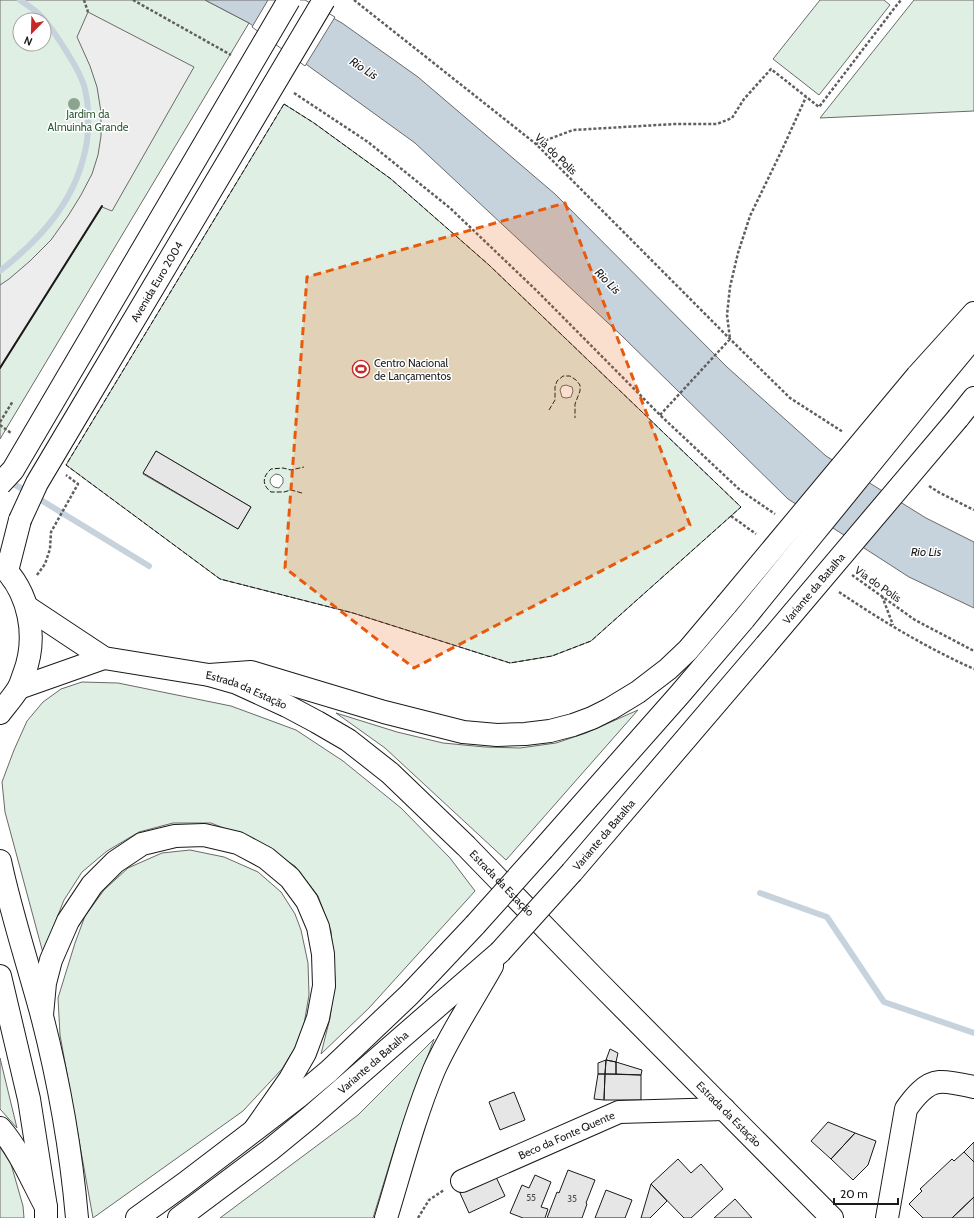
<svg xmlns="http://www.w3.org/2000/svg" width="974" height="1218" font-family="Cabin,sans-serif">
<rect width="100%" height="100%" fill="#fff"/>
<path fill="#e0efe3" stroke="#6a6a6a" fill-rule="evenodd" d="M0,0h205l44,23 -249,416zM20,20h24v24h-24z
M820,0h64l6,5 -71,90 -46,-36z
M914,0h60v111l-154,7z
M284,104l30,19 77,56 98,86 252,242 -150,134 -39,15 -42,7 -157,-50 -133,-34 -154,-114zM566,385l6,2 1,4 -2,6 -5,1 -4,-1 -2,-7 2,-4zM156,451l95,56 -13,22 -95,-55zM276,474l4,1 3,3v5l-4,5 -5,-1c-6,-4 -5,-10 2,-13z
M82,682l36,1 113,23 65,24 47,31 58,47 49,50 25,33 -106,117 -48,46 9,-36 5,-38 -4,-49 -13,-35 -23,-30 -41,-26 -43,-17h-38l-34,9 -32,19 -25,21 -18,28 -21,53 -38,-141 -3,-30 12,-32 13,-29 16,-19 18,-13z
M638,710l-132,150 -121,-112 -49,-35 61,19 46,11 42,4 35,1 36,-5 30,-10z
M190,850l34,7 34,15 23,20 14,22 6,16 7,33 1,32 -7,41 -20,33 -39,42 -150,107 -33,-183 -2,-37 17,-55 10,-27 19,-26 24,-22 34,-15z
M434,1039l-38,104 -23,75h-153l138,-103z
M0,1058l17,70 -17,-19z
M0,1147l11,17 12,42 1,12h-24z"/>
<path fill="#ededed" stroke="#6a6a6a" d="M88,12l106,55 -82,144 -10,-4 -102,161v-83l9,-6 21,-18 21,-21 17,-24 13,-21 11,-21 6,-19 3,-19v-24l-4,-25 -7,-21 -13,-29z"/>
<path fill="#c6d2dc" stroke="#6a6a6a" d="M205,0h96l41,23 76,54 137,117 172,173 99,89 100,62 48,24v66l-65,-31 -121,-78 -166,-163 -207,-193 -166,-120z"/>
<path fill="#fff" stroke="#6a6a6a" d="M268,0h37l30,17 -30,49 -53,-39z"/>
<g fill="none" stroke-linecap="round" stroke-linejoin="round">
<path stroke="#c6d2dc" stroke-width="6" d="M0,271c44,-35 78,-73 87,-130 2,-18 2,-34 -2,-52 -3,-12 -10,-24 -17,-35 -8,-13 -17,-28 -28,-39 -6,-6 -13,-10 -20,-15
M8,481l20,11
M36,497l113,69
M760,893l67,24 57,85 90,31"/>
</g>
<path fill="#e6e6e6" stroke="#1a1a1a" d="M156,451l95,56 -13,22 -95,-56z
M610,1049l8,4 -2,9 -10,-2z
M606,1060l10,2v12h-11z
M606,1060l-1,14h-7v-11z
M616,1062l26,8 -1,5 -25,-1z
M598,1074h7l-1,26 -10,-1z
M605,1074l36,1v25h-37z
M514,1092l11,28 -25,10 -11,-28z
M828,1122l27,11 -24,26 -20,-18z
M855,1133l21,8 -8,24 -15,15 -22,-21z
M974,1142v20l-10,-10z
M964,1152l10,10v35l-22,21h-29l-14,-14 13,-13 -2,-2 32,-30 2,2z
M678,1159l13,14 10,-9 22,25 -32,29h-7l-33,-34z
M568,1170l27,10 -9,23 1,1 -5,14h-35l10,-26 2,1z
M535,1175l16,7 -10,25 7,2 -3,9h-22l-13,-5 12,-28 7,3z
M496,1177l9,19 -36,17 -9,-20z
M651,1184l16,17 -17,17h-9z
M606,1190l26,10 -7,18h-30z
M974,1197v21h-22z
M735,1199l17,19h-38z"/>
<g fill="none" stroke-linecap="round" stroke-linejoin="round">
<defs>
<g id="minor">
<path id="s1" d="M462,1181l157,-69 105,-3"/>
<path d="M887,1218l19,-109c7,-10 19,-26 33,-27 8,-1 26,3 35,5"/>
</g>
<g id="major">
<path d="M0,564c30,28 38,73 24,110 -2,5 -3,10 -6,15 -5,8 -12,16 -18,24"/>
<path d="M7,571l13,-51"/>
<path id="s2" d="M27,607l77,51 105,17 28,8 50,23 30,16 31,18 42,33 76,73 128,132 238,240"/>
<path d="M19,688l85,-30"/>
<path d="M0,861c11,52 28,103 42,155 17,66 29,134 35,202"/>
<path d="M0,976l29,123 17,108v11"/>
</g>
<g id="highway">
<path d="M917,376l57,-63"/>
<path d="M930,390l44,-53"/>
<path d="M958,418l16,-20"/>
<path d="M209,675l42,-3 133,40 79,20 34,3 28,-1 25,-3 23,-6 19,-7 18,-9 28,-17 30,-23 20,-19 38,-45"/>
<path d="M543,849l137,-155 64,-75"/>
<path id="s3" d="M572,872l194,-227"/>
<path d="M42,1015l3,-32 6,-23 17,-39 24,-36 23,-23 27,-18 33,-8 29,-1 34,8 28,15 24,20 17,23 11,26 5,27 1,32 -6,32 -13,35 -15,26 -35,50"/>
<path d="M0,1128c20,23 32,53 46,79"/>
<path d="M137,1218l47,-34 114,-87 31,-26 80,-76 66,-70"/>
<path id="s4" d="M179,1218l91,-68 39,-32 191,-166"/>
<path d="M386,1218c15,-49 28,-100 48,-148 16,-36 39,-70 58,-104"/>
</g>
</defs>
<use href="#minor" stroke="#1a1a1a" stroke-width="24"/>
<use href="#major" stroke="#1a1a1a" stroke-width="24"/>
<use href="#highway" stroke="#1a1a1a" stroke-width="24"/>
<path stroke="#5f5f5f" stroke-width="2.5" stroke-dasharray="3 2" stroke-linecap="butt" d="M84,0l4,12
M133,0l98,55
M354,0l182,144 194,195 60,59 53,34
M294,93l74,49 82,66 87,83 123,124 80,75 35,24
M536,144l37,-14 102,-6h42l15,-6 12,-19 27,-30 48,38 77,-101 5,-6
M660,415l70,-76 -3,-24 3,-28 8,-34 12,-37 31,-64 25,-55
M0,422l13,-21
M0,425l11,8
M929,486l11,7 34,17
M731,516l25,18
M37,575l8,-11 5,-15 1,-17 27,-48 -12,-9
M852,575l63,45 59,31
M839,592c43,29 88,56 135,77
M882,596l11,29
M418,1218l11,-18 15,-10"/>
<use href="#minor" stroke="#fff" stroke-width="22"/>
<use href="#major" stroke="#fff" stroke-width="22"/>
<use href="#highway" stroke="#fff" stroke-width="22"/>
<defs>
<g id="major-bridge">
<path d="M0,484l13,-14 276,-470"/>
<path id="s5" d="M20,520l17,-37 287,-483"/>
</g>
<g id="highway-bridge">
<path d="M726,605l191,-229"/>
<path d="M744,619l186,-229"/>
<path id="s6" d="M766,645l192,-227"/>
<path d="M475,925l68,-76"/>
<path d="M500,952l72,-80"/>
</g>
</defs>
<use href="#major-bridge" stroke="#1a1a1a" stroke-width="24" stroke-linecap="butt"/>
<use href="#highway-bridge" stroke="#1a1a1a" stroke-width="24" stroke-linecap="butt"/>
<use href="#major-bridge" stroke="#fff" stroke-width="22"/>
<use href="#highway-bridge" stroke="#fff" stroke-width="22"/>
<path stroke="#1a1a1a" stroke-width="1" stroke-dasharray="5 2" stroke-linecap="butt" d="M284,104l30,19 77,56 98,86 252,242 -150,134 -39,15 -42,7 -157,-50 -133,-34 -154,-114z
M549,410l6,-10v-13l2,-6 6,-5h7l6,4 4,5v6l-5,13v14
M302,493l-11,-3 -7,2h-13c-9,-7 -9,-15 0,-23l12,-1 8,2 13,-3"/>
<path stroke="#1a1a1a" stroke-width="2" d="M0,368l102,-162"/>
</g>
<circle fill="#8aa48f" cx="74" cy="104" r="6"/>
<path fill="#e8590c" fill-opacity="0.2" stroke="#e8590c" stroke-width="3" stroke-dasharray="8 5" stroke-linejoin="round" d="M565,203l125,322 -276,143 -129,-100 22,-291z"/>
<defs>
<symbol id="stadium-ring" viewBox="-11 -11 22 22"><circle r="9.5" fill="#fff" stroke="#c62828" stroke-width="1.5"/><path d="M0-5a6.5 5 0 1 0 0 10a6.5 5 0 1 0 0-10ZM-3.5-1.8h7v3.6h-7Z" fill="#c62828"/></symbol>
</defs>
<g fill-rule="evenodd">
<use href="#stadium-ring" x="351" y="359" width="20" height="20"/>
</g>
<g text-anchor="middle" dominant-baseline="central" stroke-width="3" stroke-linejoin="round" paint-order="stroke">
<g font-size="9" fill="#4d4d4d">
<text x="531" y="1197">55</text>
<text x="572" y="1198">35</text>
</g>
<g font-size="11" fill="#2b5a34" stroke="#fff">
<text x="88" y="114">Jardim da<tspan x="88" dy="13">Almuinha Grande</tspan></text>
</g>
<g font-size="11" fill="#1a1a1a" stroke="#fff">
<text transform="translate(556 154) rotate(44)">Via do Polis</text>
<text stroke="none"><textPath href="#s5" startOffset="275">Avenida Euro 2004</textPath></text>
<text transform="translate(878 584) rotate(35)">Via do Polis</text>
<text stroke="none"><textPath href="#s6" startOffset="74">Variante da Batalha</textPath></text>
<text stroke="none"><textPath href="#s2" startOffset="239">Estrada da Estação</textPath></text>
<text stroke="none"><textPath href="#s3" startOffset="49">Variante da Batalha</textPath></text>
<text stroke="none"><textPath href="#s2" startOffset="563">Estrada da Estação</textPath></text>
<text stroke="none"><textPath href="#s4" startOffset="249">Variante da Batalha</textPath></text>
<text stroke="none"><textPath href="#s2" startOffset="887">Estrada da Estação</textPath></text>
<text stroke="none"><textPath href="#s1" startOffset="114">Beco da Fonte Quente</textPath></text>
</g>
<g font-size="11" fill="#1a1a1a" stroke="#fff" text-anchor="start">
<text x="374" y="363">Centro Nacional<tspan x="374" dy="13">de Lançamentos</tspan></text>
</g>
<g font-size="12" font-style="italic" fill="#1a1a1a" stroke="#fff">
<text transform="translate(364 68) rotate(33)">Rio Lis</text>
<text transform="translate(608 281) rotate(45)">Rio Lis</text>
<text x="926" y="551">Rio Lis</text>
</g>
</g>
<g transform="translate(32 32) rotate(203)"><circle r="19" fill="#ffffff" stroke="#a3a3a3"/>
<path d="M0-3L7 15L0 10L-7 15Z" fill="#c62828"/>
<text y="-6" font-size="11" font-weight="bold" text-anchor="middle" fill="#1a1a1a">N</text>
</g>
<path d="M834 1198v6h64v-6" fill="none" stroke="#1a1a1a" stroke-width="2"/>
<text x="840" y="1198" font-size="12" fill="#1a1a1a" stroke="#ffffff" stroke-width="3" paint-order="stroke">20 m</text>
</svg>
